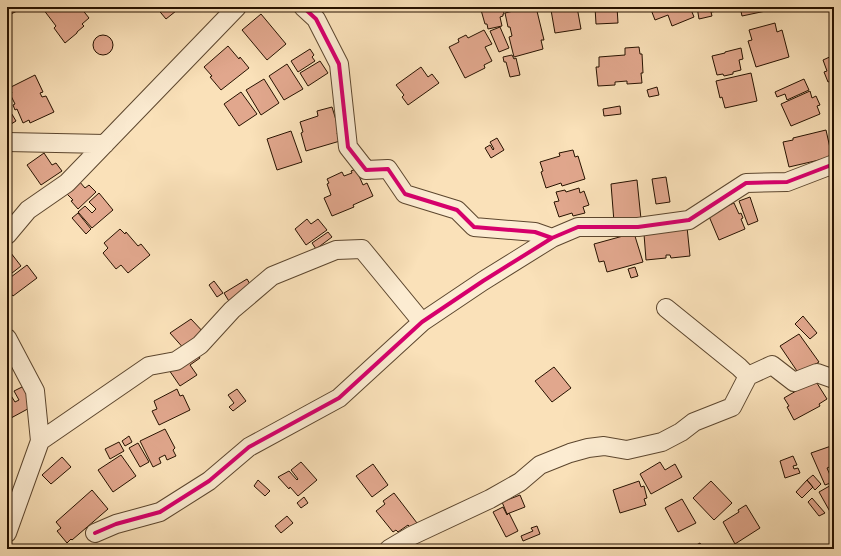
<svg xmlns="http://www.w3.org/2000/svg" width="841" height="556" font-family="'IM FELL French Canon',serif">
<rect width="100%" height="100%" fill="#fae1b9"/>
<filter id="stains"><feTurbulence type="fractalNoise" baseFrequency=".005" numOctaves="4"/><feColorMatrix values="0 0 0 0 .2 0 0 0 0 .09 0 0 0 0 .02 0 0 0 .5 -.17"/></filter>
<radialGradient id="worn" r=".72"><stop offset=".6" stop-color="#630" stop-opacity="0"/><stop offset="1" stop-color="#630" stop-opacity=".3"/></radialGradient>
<path fill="#e1a78d" stroke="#271200" d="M7,7h18l-16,8 -2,-3z
M45,7h37l-1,1 8,10 -7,6 2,2 -7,6v1l-12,10 -11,-15 2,-2 -13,-17z
M156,7h25l-15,12z
M494,7h9l1,7h-1v2l-3,1 2,9 -14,3 -1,-5h-2l-4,-14z
M530,7h6l8,33h-3l2,9 -29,8 -5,-20 3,-1 -2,-9h-2l-3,-14z
M567,7h10l4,22 -26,4 -4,-23z
M595,7h22l1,16 -22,1z
M650,7h40l4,10 -22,9 -4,-11 -13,5z
M697,7h22h-2l1,4 -7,1 1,4 -13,3z
M740,7h40v1l-38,8z
M261,14l25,30 -19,16 -25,-30z
M775,23l2,9 5,-2 7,27 -33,10 -8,-26 4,-1 -3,-10z
M500,27l9,21 -10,4 -9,-21z
M484,30l8,14 -7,3 7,14 -8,4 1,3 -20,10 -16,-31 10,-5 -1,-3 8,-4 2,3z
M93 45a10 10 0 1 1 20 0a10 10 0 1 1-20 0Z
M228,46l11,13 1,-2 9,11 -28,22 -11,-13 2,-1 -8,-9z
M639,47l1,7h2l1,19h-2l1,10 -15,1v-3l-12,1v3l-17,1 -2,-19h3v-10l26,-2v-7z
M741,48l2,11 -4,1 2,10 -8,2v2l-9,2 -1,-2 -6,1 -5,-19 13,-3v-1z
M310,49l4,6 -2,2 3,4 -17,11 -7,-11z
M512,55l2,4 2,-1 4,17 -10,2 -4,-15h-2l-1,-5z
M834,55v25l-6,2 -4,-10 3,-1 -4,-11z
M320,61l8,12 -20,13 -8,-13z
M287,64l16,25 -19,11 -15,-24z
M421,67l7,10 4,-3 7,9 -31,22 -6,-8 2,-2 -8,-10z
M751,73l6,28 -32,7 -3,-11 -2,1 -4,-17z
M35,75l8,17 -3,1 2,4 4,-1 8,16 -24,11 -1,-3 -6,3 -6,-14 -2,1 -2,-5 2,-1 -5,-10 2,-1 -3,-5z
M264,79l15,24 -18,12 -15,-25z
M804,79l5,11 -22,10 -2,-6 -8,3 -2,-5z
M657,87l2,8 -10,2 -2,-7z
M810,91l2,7 4,-2 4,9 -3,1 3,8 -29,12 -10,-22z
M241,92l16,22 -18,12 -15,-22z
M7,106l9,15 -8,5 2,2 -3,2z
M620,106l1,8 -17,2 -1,-7z
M332,107l8,26h-3l3,8 -34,10 -5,-18 2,-1 -3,-10 18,-6 -1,-5z
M826,130l6,27 -43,10 -6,-25 10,-2v-2z
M291,131l11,31 -25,8 -10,-31z
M497,138l7,12 -13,8 -6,-10 5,-3 3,5 1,-1 -4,-7z
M573,150l2,7 3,-1 7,23 -23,7 -1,-3 -15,5 -5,-16 2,-1 -3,-9 20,-6 -1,-3z
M44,153l8,12 4,-2 6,8 -21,14 -14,-20z
M356,169l7,16 4,-2 6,13 -20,9 1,2 -22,9 -8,-18 7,-3 -4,-11 2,-1 -2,-4 15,-7 2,4 8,-3 -1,-2z
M666,177l4,25 -14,2 -4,-25z
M637,180l4,39 -27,3 -3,-38z
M79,181l6,7 4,-3 7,7 -18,17 -7,-8 2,-1 -7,-7z
M579,188l1,5 4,-2 5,14 -6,2 2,6 -12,3 -1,-3 -13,4 -5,-15 5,-1 -3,-9 9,-2 1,2z
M99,193l14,17 -21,18 -14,-16 7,-6 7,7 4,-4 -7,-7z
M750,197l8,24 -10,4 -9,-24z
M734,203l5,11 2,-1 2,5 -2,1 4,10 -26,11 -11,-26z
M78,213l13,16 -5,5 -14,-16z
M307,219l4,5 7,-5 9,11 -21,15 -11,-16z
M687,227l3,29 -19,2 -1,-3h-4v3l-20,2 -2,-26z
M120,229l5,5 1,-2 12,14 3,-2 9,11 -22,18 -7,-8 -5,4 -13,-16 5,-5 -4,-5z
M328,232l4,5 -16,12 -4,-6z
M634,233l9,29 -36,10 -3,-11 -5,1 -5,-18z
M7,248l14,18 -14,11z
M27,265l10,13 -24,18 -6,-7v-9z
M635,267l3,9 -7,2 -3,-9z
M247,279l6,10 -23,14 -6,-10z
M214,281l9,12 -6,4 -8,-12z
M803,316l14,17 -7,6 -15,-15z
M191,319l15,16 -20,16 -16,-18z
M799,334l20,28 -20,12 -19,-28z
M196,352l4,6 -10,7 7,10 -17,11 -11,-16z
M554,367l17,21 -19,14 -17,-21z
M815,380l12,19 -8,5 1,2 -26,14 -7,-13 2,-1 -5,-8z
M26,385l9,20 -24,13 -4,-8v-3l1,-1 -1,-2v-9l3,-1 5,8 4,-2 -5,-9z
M177,389l3,7 3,-1 7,15 -31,15 -7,-14 5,-2 -3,-8z
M237,389l9,12 -13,10 -4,-4 5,-4 -6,-8z
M165,429l10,19 -2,2 3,6 -9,4 -2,-5 -6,3 2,5 -8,4 -13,-26z
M129,436l3,6 -7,4 -3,-5z
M119,442l5,9 -14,8 -5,-10z
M138,443l11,19 -9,5 -11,-19z
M834,445v20l-7,3 6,14 -8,3 -14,-32z
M121,455l15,21 -23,16 -15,-22z
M793,456l4,9 -4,1 1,3 4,-1 2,5 -15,5 -5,-17z
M62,457l9,10 -20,17 -9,-9z
M301,462l16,18 -19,16 -8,-9 -1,2 -11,-12 11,-6 8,9 1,-1 -7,-9z
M660,462l5,8 10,-6 7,13 -31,17 -11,-20z
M373,464l15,21 -16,12 -16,-21z
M813,475l8,9 -6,6 -8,-10z
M258,480l12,11 -5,5 -11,-10z
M807,480l6,7 -11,11 -6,-6z
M639,481l2,6 3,-1 3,12 -3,1 2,6 -26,8 -7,-23z
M711,481l21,22 -18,17 -21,-22z
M833,484l1,32 -1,1 -14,-25z
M92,490l16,19 -36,31 -1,-1 -4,4 -10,-12 4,-3 -5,-6z
M394,493l23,30 -6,5 -3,-3 -10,7 -2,-2 -3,2 -17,-21 9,-7 -2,-3z
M520,495l5,12 -18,7 -5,-12z
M304,497l4,6 -7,5 -4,-5z
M812,498l13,15 -6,3 -11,-14z
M682,499l14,24 -18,9 -13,-24z
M746,505l14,23 -25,16 -12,-22 16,-10 -1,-2z
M503,507l4,8 2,-2 9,18 -12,6 -13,-25z
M287,516l6,7 -12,10 -6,-7z
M537,526l3,8 -17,7 -2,-5 12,-5 -2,-3z
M700,543l3,6h-14z"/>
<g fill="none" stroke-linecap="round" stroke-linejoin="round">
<defs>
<path id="street" d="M303,7l13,12 23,45 9,83 18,23 22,-1 17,25 52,16 17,17 61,5 17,6 26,-11h60l51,-7 57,-37 41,-1 47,-18
M7,142l98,2
M7,235l21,-25 39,-27 170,-176
M666,308l73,59 9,9 24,-11 22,17 23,-9 17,6
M7,338l28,53 5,50 -33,92
M40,441l109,-75 27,-5 24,-16 32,-35 40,-34 64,-26 26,-1 60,73
M95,533l21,-9 44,-12 49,-31 40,-34 90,-49 83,-76 61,-41 69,-43
M389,549l22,-13 79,-37 30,-17 20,-17 30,-12 18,-5 16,-2 23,4 35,-8 19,-10 13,-10 38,-15 16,-31"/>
</defs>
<use href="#street" stroke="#5c462e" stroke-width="20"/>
<use href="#street" stroke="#fcecd2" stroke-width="18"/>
<defs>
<path id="cycleway" d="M303,7l13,12 23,45 9,83 18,23 22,-1 17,25 52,16 17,17 61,5 17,6 26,-11h60l51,-7 57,-37 41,-1 47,-18
M95,533l21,-9 44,-12 49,-31 40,-34 90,-49 83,-76 61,-41 69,-43"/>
</defs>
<use href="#cycleway" stroke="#fcecd2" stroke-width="6"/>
<use href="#cycleway" stroke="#d6006c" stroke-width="4"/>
</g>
<rect width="841" height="556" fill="none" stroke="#fae1b9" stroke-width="24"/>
<rect x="8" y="8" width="825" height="540" fill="none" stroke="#271200" stroke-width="2"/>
<rect x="12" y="12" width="817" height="532" fill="none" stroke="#271200"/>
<rect width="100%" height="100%" filter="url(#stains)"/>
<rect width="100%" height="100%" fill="url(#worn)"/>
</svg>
